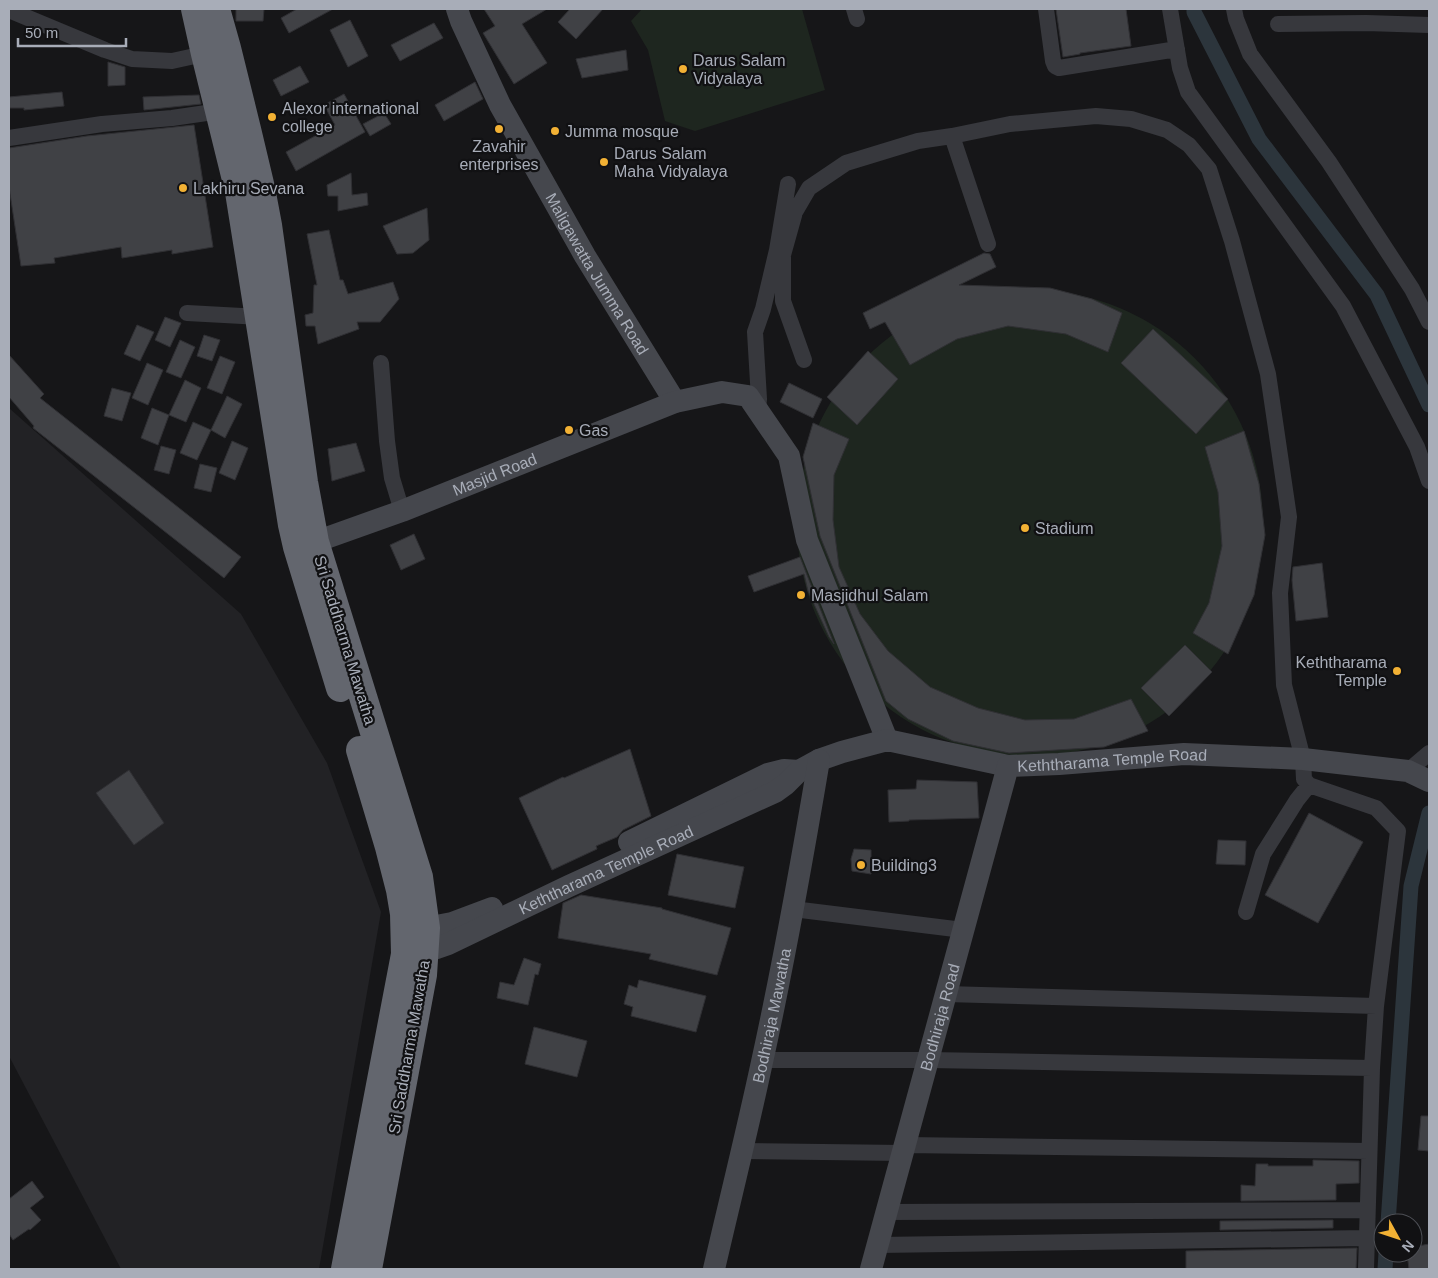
<svg xmlns="http://www.w3.org/2000/svg" width="1438" height="1278" font-family="Helvetica,sans-serif">
<rect width="100%" height="100%" fill="#161618"/>
<path fill="#222225" d="M9,408l232,206 86,149 54,149 -62,357h-198l-112,-213z"/>
<path fill="#1e261f" d="M642,9h160l23,81 -130,41 -30,-10 -17,-71 -17,-29z
M797 523a233 233 0 1 1 466 0a233 233 0 1 1-466 0Z"/>
<g fill="none" stroke-linecap="round" stroke-linejoin="round">
<path stroke="#2c353c" stroke-width="15" d="M1194,9v3l65,127 118,156 52,110
M1388,1223l23,-337 18,-73
M1385,1269l1,-16"/>
</g>
<path fill="#404145" stroke="#303034" d="M236,9h28l-1,12h-27z
M297,9h36l-44,24 -8,-15z
M484,9h63l-25,15 25,39 -33,21 -31,-51 12,-7z
M570,9h33l-27,30 -18,-17z
M1056,9h70l5,37 -51,7v1l-17,3z
M350,20l18,36 -20,11 -18,-37z
M434,23l9,15 -43,23 -9,-16z
M626,50l2,20 -46,8 -6,-19z
M108,62l17,5v18l-17,1z
M300,66l9,16 -28,14 -8,-16z
M475,82l8,17 -39,22 -9,-16z
M62,92l2,14 -40,4v-2h-15v-11z
M344,94l21,38 -69,39 -10,-19 49,-27 -11,-20z
M199,95l2,9 -57,6 -1,-13z
M384,113l7,11 -21,12 -7,-12z
M194,125l19,122 -41,7v-4l-50,8 -1,-11 -67,11 1,5 -34,3 -12,-79v-39l78,-12z
M351,173l1,22 15,-2 1,12 -30,6v-15h-10l-1,-11z
M427,208l2,32 -16,13 -16,1 -14,-28z
M329,230l11,50h3l5,14 45,-12 6,17 -19,23h-23l2,7 -41,15 -3,-18h-9l-1,-11 8,-2 1,-28h3l-10,-51z
M984,253l6,1 6,13 -37,18 91,3 42,11 30,14 -14,39 -42,-18 -58,-8 -51,13 -47,26 -25,-43 -15,7 -7,-16z
M165,317l16,6 -11,24 -15,-7z
M137,325l17,7 -14,29 -16,-7z
M1153,329l75,70 -32,35 -75,-71z
M204,335l16,5 -8,21 -15,-5z
M180,340l15,7 -14,31 -15,-6z
M868,351l30,28 -41,46 -30,-28z
M9,355l35,39 -4,4 201,159 -17,21 -191,-150 1,-2 -25,-29z
M220,356l15,6 -13,32 -15,-6z
M147,363l16,7 -15,35 -16,-7z
M185,380l16,8 -15,34 -17,-7z
M789,383l33,16 -9,19 -33,-16z
M112,388l19,5 -9,28 -18,-5z
M227,396l15,8 -17,34 -14,-8z
M152,408l17,7 -11,30 -17,-7z
M193,422l18,8 -14,30 -17,-7z
M813,423l36,16 -15,36 -1,45 6,47 21,47 28,37 42,36 48,21 47,12 49,-1 57,-20 17,32 -44,16 -95,6 -56,-12 -45,-22 -22,-18 -66,-165 -17,-79z
M1244,431l15,53 6,51 -11,60 -26,59 -35,-21 16,-30 13,-57 -4,-54 -13,-45z
M232,441l16,7 -13,32 -16,-7z
M356,443l9,28 -33,10 -4,-32z
M161,446l15,4 -7,24 -15,-4z
M200,464l17,4 -6,24 -17,-4z
M414,534l11,25 -24,11 -11,-25z
M800,557l34,87 -5,-7 -21,-46 -4,-17 -50,18 -6,-16z
M1322,563l6,54 -32,4 -4,-41 1,-13z
M1185,645l27,27 -43,44 -28,-28z
M630,749l21,67 -28,14 -6,7 -21,9 1,3 -45,21 -33,-72 44,-21 1,1z
M129,770l35,53 -30,22 -38,-52z
M917,780l60,2 2,36 -70,2v1l-20,1 -1,-32 28,-1z
M1309,813l54,29 -45,81 -53,-28z
M1218,840l28,1 -1,24 -29,-1z
M854,849l17,1v24l-19,-3 -1,-12z
M677,854l67,13 -9,41 -67,-13z
M581,895l81,13v1l69,19 -14,47 -68,-16 2,-5 -93,-16 5,-35z
M524,958l17,6 -3,11 -3,-1 -7,31 -31,-7 3,-16 14,3z
M639,980l67,16 -10,36 -65,-16 2,-9 -9,-3 5,-19 8,3z
M534,1027l53,14 -10,36 -52,-13z
M1421,1116h8v35l-11,-1z
M1313,1160l46,1v22l-23,1v16l-95,1v-16l14,1 1,-22h12v2h45z
M32,1181l12,16 -14,11 11,12 -11,10 -1,-1 -16,11 -4,-6v-35z
M1333,1220v8l-113,2v-9z
M1429,1244v25h-20l-2,-16h6v-6z
M1357,1248l-1,21h-170v-18z"/>
<g fill="none" stroke-linecap="round" stroke-linejoin="round">
<path stroke="#37383d" stroke-width="16" d="M854,9l3,10
M1046,9l7,52 2,5 4,2 118,-19
M1170,9l10,59 8,24 155,214 74,141 12,34
M1234,9l2,10 14,35 79,108 83,127 17,33
M9,10l96,40 27,9 40,2 41,-9
M1278,24l88,-1 63,2
M952,136l36,108
M9,138l93,-14 70,-6 48,-7
M187,313l72,4
M804,360l-21,-59v-46l12,-43 14,-24 37,-25 72,-22 34,-5 58,-12 86,-8 35,3 36,11 22,15 20,24 23,72 36,133 21,143 -9,76 4,92 19,74 1,20 5,6 67,23 22,23 -22,175 -4,62 -6,201
M381,363l6,78 5,37 10,33
M758,410l1,-11 -4,-67 8,-23 14,-59 11,-66
M1408,771l21,-18
M793,909l170,21
M1246,912l17,-58 34,-54 12,-15
M946,994l430,12
M763,1060h165l444,8
M905,1145l464,6
M743,1151l160,2
M887,1212l480,-2
M878,1245l488,-7"/>
<g stroke="#45474d" stroke-width="22">
<path id="s1" d="M457,9l4,12 39,84 85,151 90,146"/>
<path id="s2" d="M315,542l87,-31 273,-109 47,-10 26,4 41,60 18,84 80,200"/>
<path d="M629,842l139,-68 16,-4 15,1"/>
<path d="M410,931l42,-8 40,-15"/>
<path id="s3" d="M410,954l15,-2 23,-8 121,-58 206,-94 11,-8 13,-13 20,-11 23,-8 45,-12 121,26 51,-2 125,-10 119,5 105,12 21,10"/>
<path id="s4" d="M714,1269c16,-69 33,-137 48,-207 22,-100 40,-201 57,-302"/>
<path id="s5" d="M871,1269l137,-503"/>
</g>
<path stroke="#63666e" stroke-width="28" d="M195,9l10,45 34,138 53,333 5,22 43,141
M216,9l11,39 20,81 14,59 7,37 36,257 11,60 104,335 7,51 -3,47 -55,294
M345,1269l60,-315 -1,-40 -4,-24 -11,-43 -29,-97"/>
</g>
<g fill="#f2b134" stroke="#111113" stroke-width="2">
<circle cx="683" cy="69" r="5"/>
<circle cx="272" cy="117" r="5"/>
<circle cx="499" cy="129" r="5"/>
<circle cx="555" cy="131" r="5"/>
<circle cx="604" cy="162" r="5"/>
<circle cx="183" cy="188" r="5"/>
<circle cx="569" cy="430" r="5"/>
<circle cx="1025" cy="528" r="5"/>
<circle cx="801" cy="595" r="5"/>
<circle cx="1397" cy="671" r="5"/>
<circle cx="861" cy="865" r="5"/>
</g>
<g text-anchor="middle" dominant-baseline="central" stroke-width="4.5" stroke-linejoin="round" paint-order="stroke">
<g font-size="16" fill="#a8adb8" stroke="#111113" text-anchor="start">
<text x="693" y="60">Darus Salam<tspan x="693" dy="18">Vidyalaya</tspan></text>
<text x="282" y="108">Alexor international<tspan x="282" dy="18">college</tspan></text>
<text x="565" y="131">Jumma mosque</text>
<text x="499" y="146" text-anchor="middle">Zavahir<tspan x="499" dy="18">enterprises</tspan></text>
<text x="614" y="153">Darus Salam<tspan x="614" dy="18">Maha Vidyalaya</tspan></text>
<text x="193" y="188">Lakhiru Sevana</text>
<text x="579" y="430">Gas</text>
<text x="1035" y="528">Stadium</text>
<text x="811" y="595">Masjidhul Salam</text>
<text x="1387" y="662" text-anchor="end">Keththarama<tspan x="1387" dy="18">Temple</tspan></text>
<text x="871" y="865">Building3</text>
</g>
<g font-size="16" fill="#a8adb8" stroke="#111113">
<text stroke="none"><textPath href="#s1" startOffset="300">Maligawatta Jumma Road</textPath></text>
<text stroke="none"><textPath href="#s2" startOffset="192">Masjid Road</textPath></text>
<text transform="translate(345 640) rotate(73)">Sri Saddharma Mawatha</text>
<text stroke="none"><textPath href="#s3" startOffset="754">Keththarama Temple Road</textPath></text>
<text stroke="none"><textPath href="#s3" startOffset="214">Keththarama Temple Road</textPath></text>
<text stroke="none"><textPath href="#s4" startOffset="260">Bodhiraja Mawatha</textPath></text>
<text stroke="none"><textPath href="#s5" startOffset="261">Bodhiraja Road</textPath></text>
<text transform="translate(409 1047) rotate(-80)">Sri Saddharma Mawatha</text>
</g>
</g>
<rect width="1438" height="1278" fill="none" stroke="#a8adb8" stroke-width="20"/>
<g transform="translate(1398 1238) rotate(130)"><circle r="24" fill="#111113" stroke="#4d4f55"/>
<path d="M0-4L9 19L0 12L-9 19Z" fill="#f2b134"/>
<text y="-8" font-size="14" font-weight="bold" text-anchor="middle" fill="#a8adb8">N</text>
</g>
<path d="M18 38v8h108v-8" fill="none" stroke="#a8adb8" stroke-width="2.5"/>
<text x="25" y="38" font-size="15" fill="#a8adb8" stroke="#111113" stroke-width="4" paint-order="stroke">50 m</text>
</svg>
